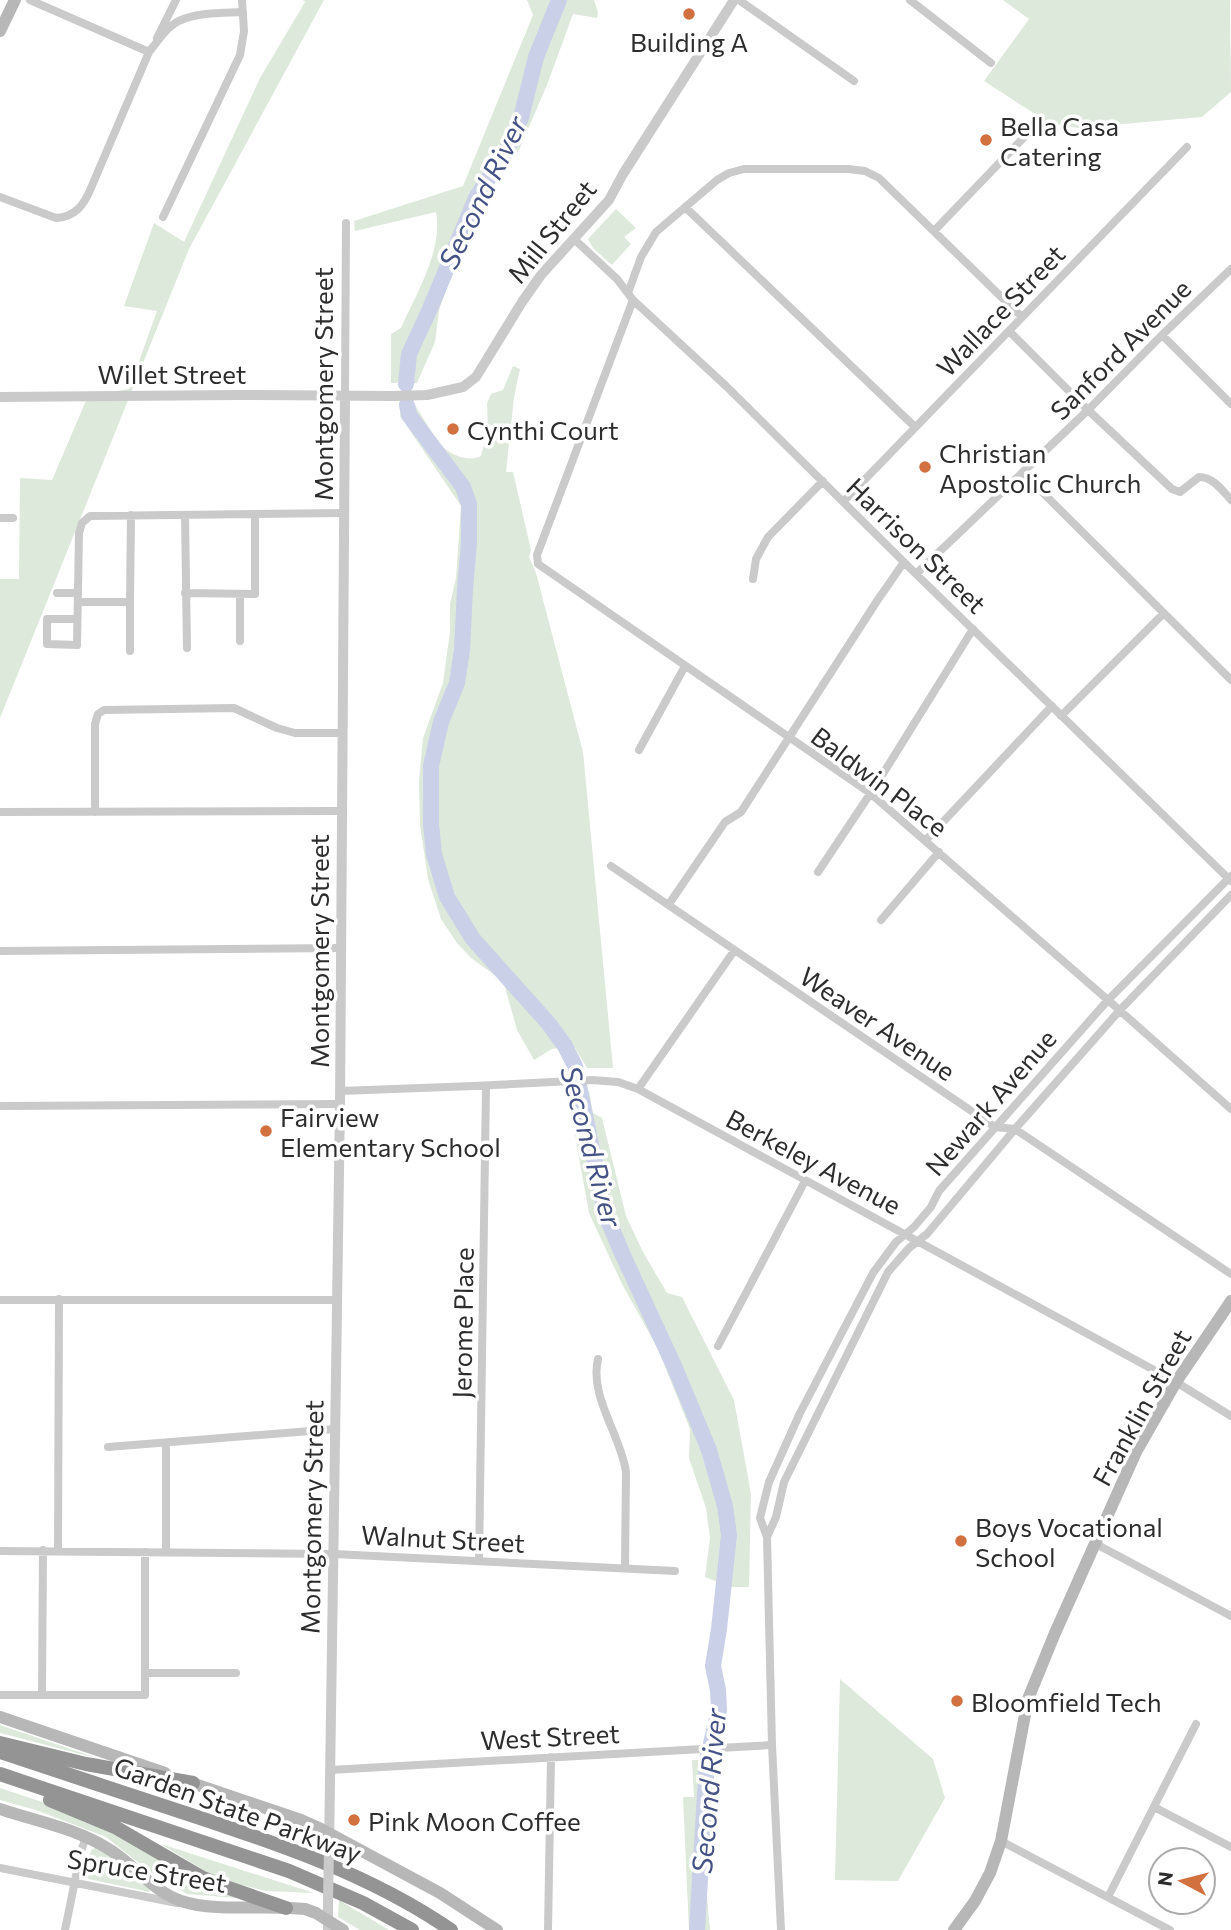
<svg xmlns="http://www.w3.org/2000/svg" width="1231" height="1930" font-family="Commissioner,sans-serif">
<rect width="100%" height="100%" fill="#fff"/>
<path fill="#dde9db" d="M303,0h21l-135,249 -189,469v-139h19l1,-101 32,2 36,-84 41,-7 28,-78 -33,-5 30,-83 30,19 76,-164 45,-76z
M527,0h67l4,12 -1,6 -24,-4 -26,71 -28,65 -17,17 -24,43 -16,37 -23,63 -4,32 -18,41h-26v-49l10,-6c15,-34 42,-77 35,-116l-81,19 -1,-10 109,-35 70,-171z
M1003,0h227l1,92 -29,25 -124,11 -29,-5 -65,-42 45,-62z
M616,209l20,19 -12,9 7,7 -19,21 -19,-17 -5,-9z
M513,366l7,3 -6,28 -8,75h7l18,78 -2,7 7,16 47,179 30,316h-26l-13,-22 -22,3 -18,11 -17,-30 -12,-43 -9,-11 -25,-18 -14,-15 -16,-24 -13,-40 -8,-54 -1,-44 4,-43 20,-55 7,-51v-28l6,-26 5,-72 -61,-90 2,-10 13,-1c8,12 19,33 29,43 9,8 26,14 37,8l7,-26 -1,-27 4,-9 12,-4z
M567,1091h22l4,22 9,5 24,98 17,36 24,41 15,4 52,103 17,94 -2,93h-18l-26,-10 5,-39 -4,-30 -17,-50 1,-29 -32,-80 -36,-65 -33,-71z
M840,1679l93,80 12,39 -47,83 -63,-1z
M0,1725l100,34 -100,-26z
M692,1760h15l-5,83 8,87h-21l-6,-133h11z
M0,1788l66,22 181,89 -60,-5 -38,-23 -43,-34 -70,-27 -36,-10z
M161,1844l153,49 -48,-2 -48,-12z
M97,1847l53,43v2l-62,-13 -3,-6 6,-23z
M339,1900l50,30h-29l-22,-13z"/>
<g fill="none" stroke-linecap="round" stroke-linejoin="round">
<path stroke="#c9d0e7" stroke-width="16" d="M406,384l3,-30 20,-43 47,-113 31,-49 14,-31 15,-61 23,-57
M407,405l2,10 54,72 6,17v38l-4,47 -3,61 -5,33 -16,39 -10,44v58l3,30 13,43 26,42 76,85 16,22 10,20 30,147 17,40 53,115 34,82 16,56 4,29 -10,94 -6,37 5,24 1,20 -12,50 -10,170"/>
<path stroke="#cacaca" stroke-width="8" d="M30,0l119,52 2,-3
M739,0l115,81
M910,0l81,63
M157,38l19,-38
M0,197l56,21c19,-1 28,-13 35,-30l58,-136c9,-11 19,-27 32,-32 19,-8 42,-7 62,-8
M685,207l230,220
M163,217l77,-162 4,-24 -2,-31
M934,231l96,-100
M574,239l43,40 16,21 93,86 190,188 315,307
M628,293l13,-36 15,-25 61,-52 12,-7 15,-4h104l17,2 14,7 143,139
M633,300l-96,255 1,9 332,229 238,207 123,109
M1009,331l79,79 84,79 8,3 19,-15c14,0 23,13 32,23
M1162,335l69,69
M345,395l1,-172
M1023,473l208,207
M843,502l344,-355
M185,515l2,133
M0,518h13
M916,574l172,-164 74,-75 69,-66
M753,579l3,-20 12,-22 55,-56
M57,593h21
M185,593l70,1v-79
M78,602h52l1,-87
M130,602v49
M77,619h-30v25l30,1 2,-112 3,-10 8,-7 254,-3
M240,641v-47
M1061,716l103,-103
M639,750l46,-84
M0,812l342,-1
M95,812v-88l3,-10 6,-4 130,-2 43,20 18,5h48
M926,840l126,-134
M611,866l384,261 20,2 216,145
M818,872l58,-87 97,-156
M669,904l56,-82 16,-10 136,-211 27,-39
M881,920l58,-68
M0,951l341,-3
M638,1089l96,-138
M340,1091l134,-5 118,-6 26,2 20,7 538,293 55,34
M0,1106l340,-2
M0,1300h337
M718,1346l87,-165
M598,1359c-9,38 23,76 28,113l-1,96
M166,1443v109
M108,1447l227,-18
M767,1537l9,-20 8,-35 104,-210 21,-24 18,-14 88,-105 105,-119 111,-115
M1096,1544l135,72
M0,1551l334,3 341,17
M58,1551l1,-252
M479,1561l7,-475
M145,1673h91
M0,1695h145v-143
M42,1695l1,-145
M330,1770l442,-25
M1154,1807l77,40
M1001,1841l169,89
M0,1868l177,35
M1108,1897l88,-173
M65,1930l16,-79 5,-14
M548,1930l3,-173
M781,1930l-9,-185 -5,-208 -7,-19 9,-36 31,-69 73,-140 23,-31 18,-15 17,-20 8,-16 169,-191 123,-124"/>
<path stroke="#cacaca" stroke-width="10" d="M0,397l237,-2 157,1 33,-1 36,-8 13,-10 46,-75 19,-27 68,-75 14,-26 111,-174
M329,1848l11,-744 5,-709
M328,1930v-29"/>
<path stroke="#b7b7b7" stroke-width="12" d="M0,31l15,-31
M0,1717l165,56
M186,1781l115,39 20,9 119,64 57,37
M0,1809c35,12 75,19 107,39 26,15 45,43 74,53 37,12 85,3 124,8l11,4 27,17
M954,1930l21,-29 15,-28 11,-32 27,-142 27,-66 81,-181 40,-70 55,-81"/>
<path stroke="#949494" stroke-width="14" d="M0,1743l86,21 107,19
M0,1752c63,21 125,41 188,62 91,30 183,61 263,116
M0,1774l289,97 74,32 49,27
M50,1800l65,27 88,51 23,9 60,21"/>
<path stroke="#cacaca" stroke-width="10" d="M328,1901l1,-53"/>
</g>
<g fill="#d27040" stroke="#fff" stroke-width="2.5">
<circle cx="689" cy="14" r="7"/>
<circle cx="986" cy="140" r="7"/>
<circle cx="453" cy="429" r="7"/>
<circle cx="925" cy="467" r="7"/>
<circle cx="266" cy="1131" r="7"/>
<circle cx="961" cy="1541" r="7"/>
<circle cx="957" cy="1701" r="7"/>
<circle cx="354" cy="1820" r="7"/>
</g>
<g text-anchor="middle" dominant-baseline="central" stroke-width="7" stroke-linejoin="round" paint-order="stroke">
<g font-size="26" fill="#2d2d2d" stroke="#fff" text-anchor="start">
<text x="689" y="41" text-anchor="middle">Building A</text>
<text x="1000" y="125">Bella Casa<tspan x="1000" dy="30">Catering</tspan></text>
<text x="467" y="429">Cynthi Court</text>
<text x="939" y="452">Christian<tspan x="939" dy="30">Apostolic Church</tspan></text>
<text x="280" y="1116">Fairview<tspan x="280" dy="30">Elementary School</tspan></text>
<text x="975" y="1526">Boys Vocational<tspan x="975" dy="30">School</tspan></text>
<text x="971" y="1701">Bloomfield Tech</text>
<text x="368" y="1820">Pink Moon Coffee</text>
</g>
<g font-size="26" fill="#2d2d2d" stroke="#fff">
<text transform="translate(551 231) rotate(-51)">Mill Street</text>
<text transform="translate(1000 310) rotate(-46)">Wallace Street</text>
<text transform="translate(1120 349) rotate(-45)">Sanford Avenue</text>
<text x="172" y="373">Willet Street</text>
<text transform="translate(322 384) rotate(-90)">Montgomery Street</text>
<text transform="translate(917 545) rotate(44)">Harrison Street</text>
<text transform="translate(880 781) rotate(37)">Baldwin Place</text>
<text transform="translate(318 951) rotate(-90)">Montgomery Street</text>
<text transform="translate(878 1023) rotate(34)">Weaver Avenue</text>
<text transform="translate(990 1102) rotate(-49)">Newark Avenue</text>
<text transform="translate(814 1161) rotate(28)">Berkeley Avenue</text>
<text transform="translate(462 1323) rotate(-89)">Jerome Place</text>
<text transform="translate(1141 1407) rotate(-61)">Franklin Street</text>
<text transform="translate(311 1517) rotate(-89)">Montgomery Street</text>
<text transform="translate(443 1538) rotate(3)">Walnut Street</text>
<text transform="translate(550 1736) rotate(-3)">West Street</text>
<text transform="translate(238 1809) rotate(20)">Garden State Parkway</text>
<text transform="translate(147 1870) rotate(9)">Spruce Street</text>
</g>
<g font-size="28" font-style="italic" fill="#445285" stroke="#fff">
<text transform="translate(482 192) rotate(-64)">Second River</text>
<text transform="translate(592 1146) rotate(75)">Second River</text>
<text transform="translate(708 1791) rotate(-85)">Second River</text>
</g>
</g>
<g transform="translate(1182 1881) rotate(277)"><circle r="33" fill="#ffffff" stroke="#ababab" stroke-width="2"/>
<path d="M0-5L12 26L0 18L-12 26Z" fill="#d27040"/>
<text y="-10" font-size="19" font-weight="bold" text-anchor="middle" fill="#2d2d2d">N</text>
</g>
</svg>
